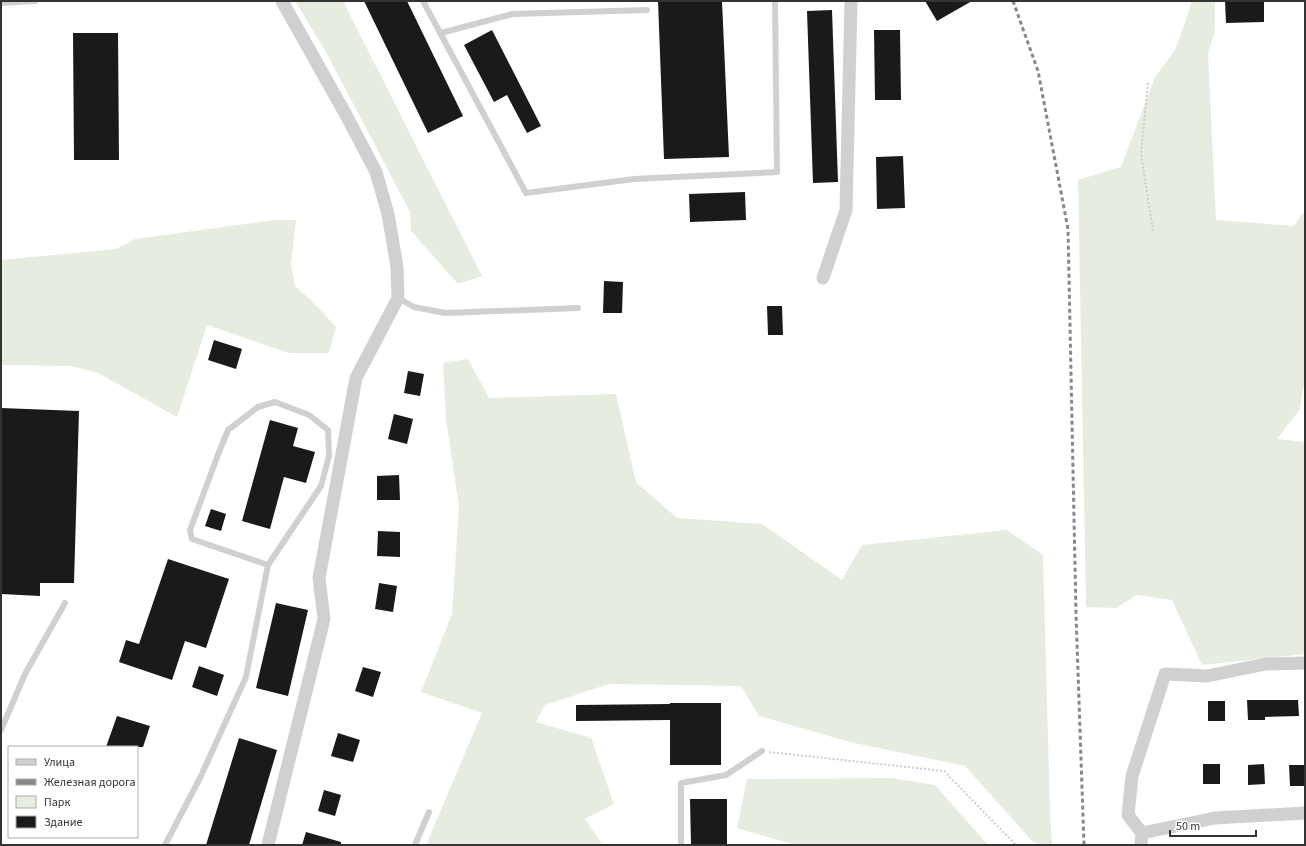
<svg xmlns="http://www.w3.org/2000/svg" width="1306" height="846" font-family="'Source Sans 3',sans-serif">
<rect width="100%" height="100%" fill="#fff"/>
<path fill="#e6ecdf" d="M295,1h48l139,275 -24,8 -47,-53 -1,-19 -84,-160z
M1191,1h24v29l-7,25 8,165 78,6 8,-12 3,-1v163l-5,33 -23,30 28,3v212l-103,11 -30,-65 -36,-5 -19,13 -31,-1 -8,-427 43,-13 34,-90 20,-27 15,-42z
M274,220h22l-5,44 4,22 20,18 21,23 -7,26h-40l-82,-28 -30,92 -79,-44 -27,-7 -70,-1v-105l115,-11 19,-10z
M468,359l21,39 127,-4 20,88 41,36 85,6 80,56 20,-35 145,-15 36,25 7,257 2,33h-14l-6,-4 -67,-75 -115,-24 -91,-26 -18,-30 -132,-2 -64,21 -9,17 55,16 23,66 -29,15 18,26h-177l56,-132 -61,-21 31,-78 7,-108 -13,-87 -3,-56z
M892,778l43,7 53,60h-193l-58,-17 10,-49z"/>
<path fill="#1a1a1a" d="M364,1h43l56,115 -35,17z
M658,1h64l7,156 -65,2z
M925,1h47l-35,20z
M1225,1h39v21l-38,1z
M832,10l6,172 -25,1 -6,-172z
M492,30l49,96 -14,7 -20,-38 -13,7 -30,-57z
M874,30h26l1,70h-26z
M73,33h45l1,127h-45z
M903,156l2,52 -28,1 -1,-52z
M745,192l1,28 -56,2 -1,-28z
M604,281l19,1 -1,31h-19z
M767,306h15l1,29h-15z
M214,340l28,9 -6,20 -28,-9z
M408,371l16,3 -4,22 -16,-3z
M1,408l78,3 -5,172h-34v13l-39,-2z
M394,414l19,5 -6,25 -19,-5z
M270,420l28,8 -5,18 22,6 -9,31 -22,-6 -14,52 -28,-8z
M399,475l1,25h-23v-24z
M211,509l15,5 -5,17 -16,-5z
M378,531l22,1v25l-23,-1z
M168,559l61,20 -23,69 -21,-7 -13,39 -53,-18 7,-22 13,4z
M379,583l18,3 -4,26 -18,-3z
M276,603l32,7 -20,86 -32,-8z
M199,666l25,9 -7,21 -25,-9z
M363,667l18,5 -8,25 -18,-6z
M1247,700h51l1,16 -34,1v3h-17z
M1208,701h17v20h-17z
M670,703h51v62h-51v-45l-94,1v-16l94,-1z
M117,716l33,10 -7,21h-37z
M338,733l22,7 -7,22 -22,-6z
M239,738l38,12 -28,95h-43z
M1203,764h17v20h-17z
M1264,764l1,20 -17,1v-20z
M1289,765h16v21h-15z
M324,790l17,5 -6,21 -17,-5z
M690,799h37v46h-36z
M306,832l35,10v3h-39z"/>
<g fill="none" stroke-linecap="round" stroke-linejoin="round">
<path stroke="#cdcdcd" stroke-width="2" stroke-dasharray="2 2" stroke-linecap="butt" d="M1148,83l-7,71 12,77
M769,752l175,19 72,74"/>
<path stroke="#d0d0d0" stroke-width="6" d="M423,1l103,192 108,-14 143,-7 -2,-171
M1,3l34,-2
M441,33l71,-19 135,-4
M398,298l16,9 31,6 133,-5
M1,730l24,-56 40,-71
M165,845l35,-67 46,-101 22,-112 53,-79 8,-30 -1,-26 -19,-15 -34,-13 -17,5 -30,23 -9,22 -29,78 2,9 76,26
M415,845l14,-33
M681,845v-62l45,-8 36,-24"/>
<path stroke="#d0d0d0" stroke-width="13" d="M823,278l23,-68 5,-209
M1142,833l73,-15 90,-5
M268,845l56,-226 -5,-41 37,-200 42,-80 -1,-31 -9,-53 -12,-42 -30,-57 -64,-114
M1141,845l1,-12 -14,-18 4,-39 33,-102 42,2 59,-12 39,-1"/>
<path stroke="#888" stroke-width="3" stroke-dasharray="4 3" stroke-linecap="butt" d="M1013,1l25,70 30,158 8,385 8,231"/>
</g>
<rect width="1306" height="846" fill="none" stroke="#333333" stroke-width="4"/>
<rect x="8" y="746" width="130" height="92" fill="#ffffff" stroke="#adadad"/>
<rect x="16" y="759" width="20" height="6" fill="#d0d0d0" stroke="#adadad"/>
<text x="44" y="766" font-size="12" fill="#333333">Улица</text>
<rect x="16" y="779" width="20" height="6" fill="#888888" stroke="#adadad"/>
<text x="44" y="786" font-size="12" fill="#333333">Железная дорога</text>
<rect x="16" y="796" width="20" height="12" fill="#e6ecdf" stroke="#adadad"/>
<text x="44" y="806" font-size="12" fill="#333333">Парк</text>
<rect x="16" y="816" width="20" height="12" fill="#1a1a1a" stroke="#adadad"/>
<text x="44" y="826" font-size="12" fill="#333333">Здание</text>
<path d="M1170 830v6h86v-6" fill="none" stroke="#333333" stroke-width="2"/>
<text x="1176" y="830" font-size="12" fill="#333333" stroke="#ffffff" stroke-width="3" paint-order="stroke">50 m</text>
</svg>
